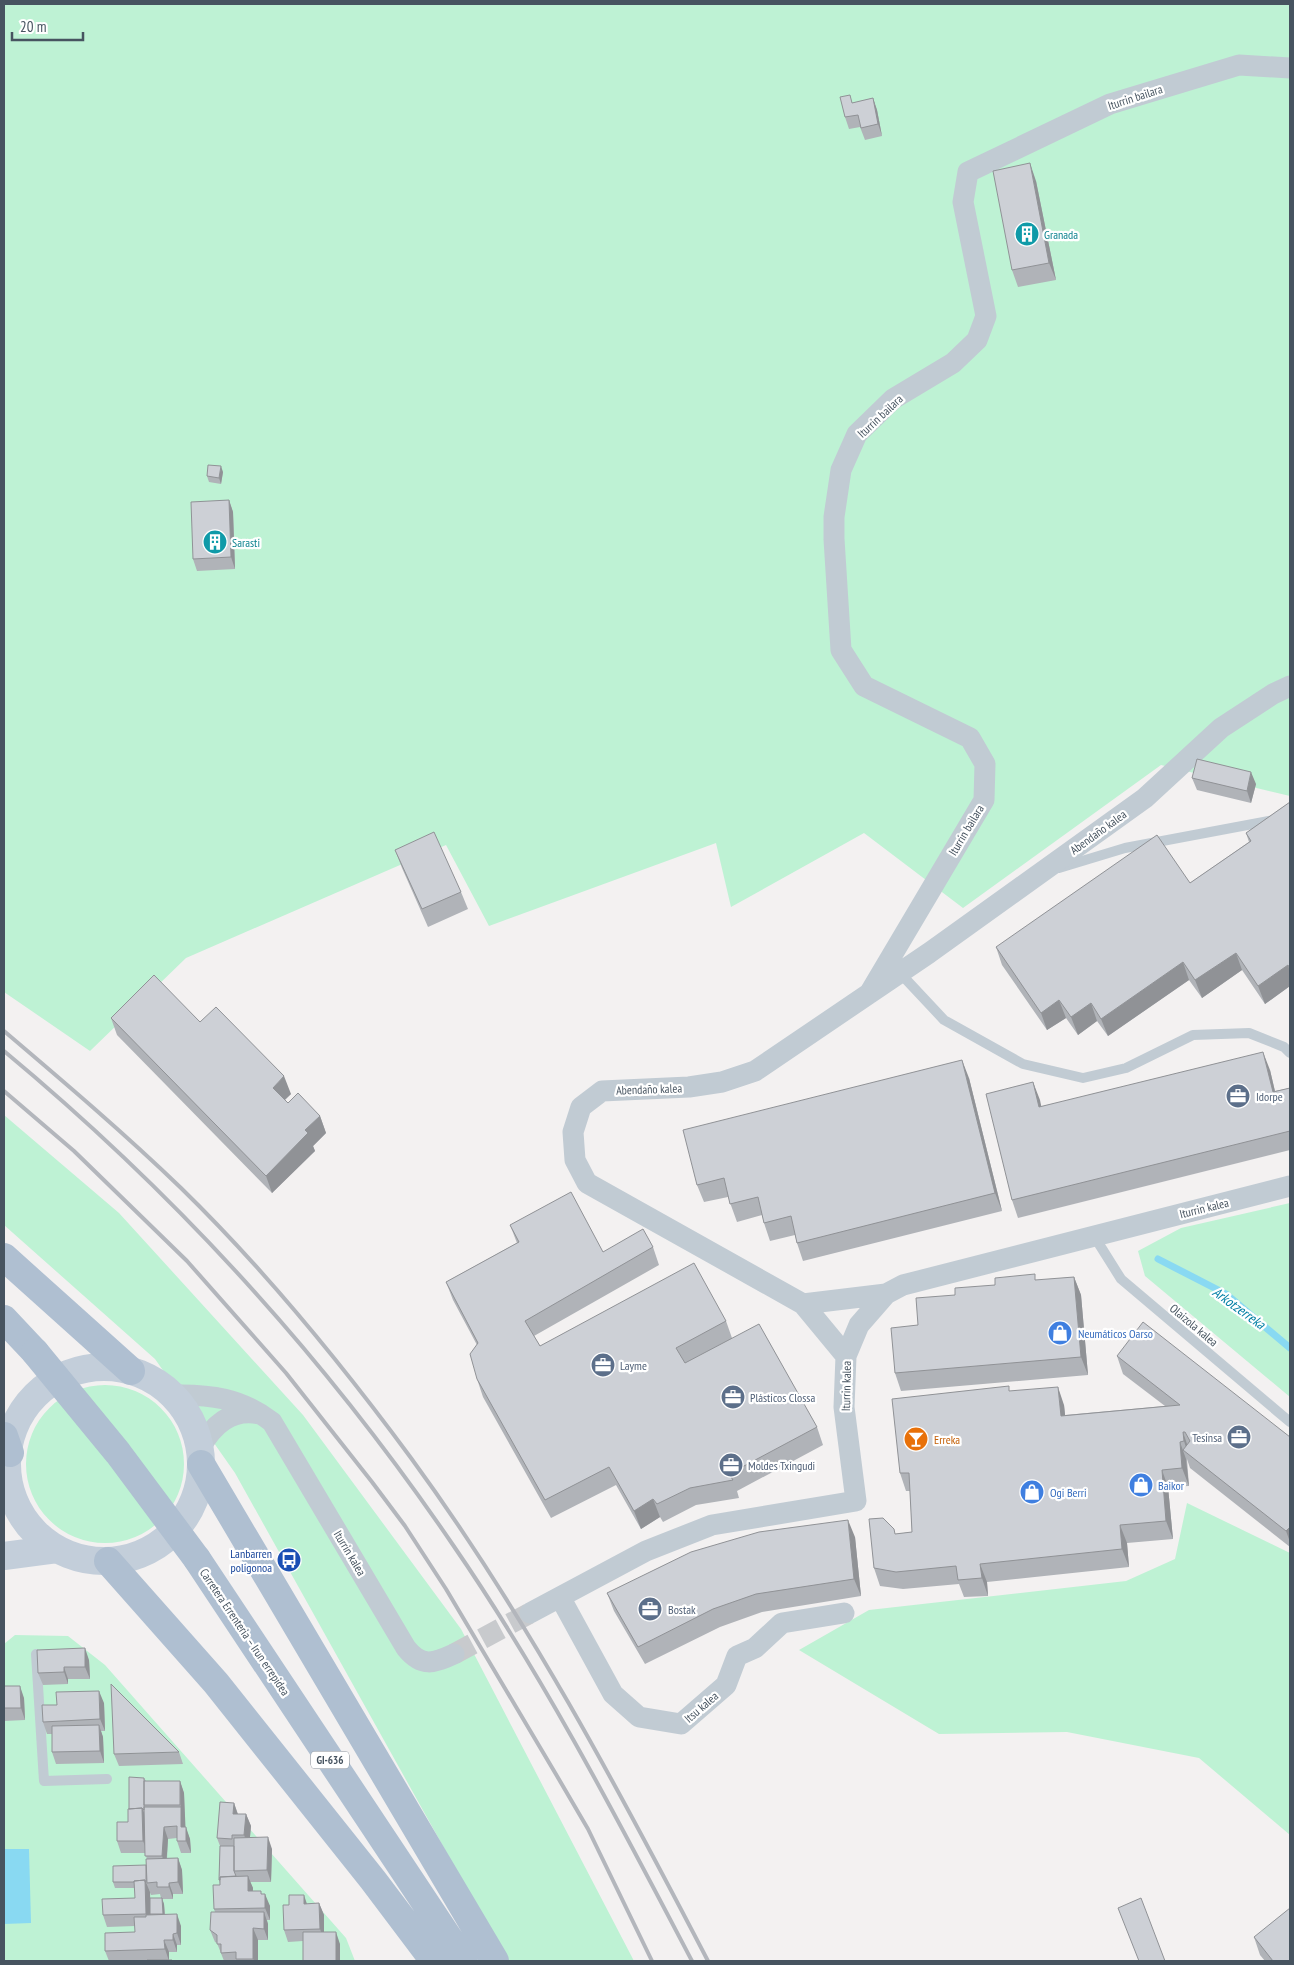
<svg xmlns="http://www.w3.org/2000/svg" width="1294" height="1965" font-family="'PT Sans Narrow',sans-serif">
<rect width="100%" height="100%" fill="#f3f1f1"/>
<path fill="#bef2d4" d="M4,4h1286v792l-129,-31 -198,143 -99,-75 -133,74 -15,-64 -227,83 -43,-81 -260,113 -96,93 -86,-59z
M4,1115l115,98 184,202 158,214 173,332h-127l-272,-488 -80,-114 -151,-134z
M1290,1203v194l-145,-121 -7,-25 43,-23z
M26 1464a79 79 0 1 1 158 0a79 79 0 1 1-158 0Z
M1187,1503l103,50v282l-91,-77 -132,-26 -128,2 -140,-84 70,-40 257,-29 49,-22z
M15,1635l53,1 37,29 241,273 9,23h-351v-317z"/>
<path fill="#89d9f2" d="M4,1849h25l2,74 -27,1z"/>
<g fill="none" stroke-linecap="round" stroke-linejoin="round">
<path stroke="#89d9f2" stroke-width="7" d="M1158,1259l68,35 64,54"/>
<path stroke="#c8cacd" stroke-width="21" stroke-dasharray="21 11" stroke-linecap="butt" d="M454,1654l76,-41"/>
<path stroke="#c1cbd3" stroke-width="10" d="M1059,868l66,-20 165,-31
M900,973l44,47 79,44 60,14 43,-10 67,-33 56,-2 35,14 6,6
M1094,1236l27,43 169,143
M36,1654l8,127 63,-2"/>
<path stroke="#c1cbd3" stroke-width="21" d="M869,994l115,-194 1,-36 -15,-26 -106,-52 -23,-36 -7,-111v-22l7,-47 16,-36 36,-35 60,-36 24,-23 9,-24 -23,-114 5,-30 142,-68 129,-39 51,3
M803,1304l83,-10
M846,1356l-43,-52 -216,-121 -12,-23 -2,-28 8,-25 21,-16 87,-4 33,-5 33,-11 174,-118 216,-155 76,-70 52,-34 17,-8
M172,1395c38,-1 69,3 100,27l134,226c16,20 28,15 48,6
M200,1448c13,-23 31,-40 60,-34
M560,1597l53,97 26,23 42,7 45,-39 11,-29 18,-8 27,-25 62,-10
M530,1613l116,-62 66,-26 144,-24 -12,-94 2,-51 13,-31 27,-31 17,-9 387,-99"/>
<path stroke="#c3ceda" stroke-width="28" d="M7 1464a97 97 0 1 1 194 0a97 97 0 1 1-194 0Z
M4,1556l53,-7"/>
<path stroke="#afbfd1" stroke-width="28" d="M4,1257l127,114
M4,1319l31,33
M4,1436l6,17
M201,1464l294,497
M197,1559l267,402
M108,1561l108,122 157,197 61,81"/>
<path stroke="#b3b6bc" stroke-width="4" d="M4,1031c60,51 120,102 177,157 84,82 160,175 230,270 115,157 207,330 297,503
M4,1051c172,143 323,309 449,494 91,132 165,275 239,416
M4,1091l70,60 113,110 99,112 86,109 33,44 41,63 111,187 31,53 64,132"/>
<path stroke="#afbfd1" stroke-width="28" d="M35,1352l83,101 79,106"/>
</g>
<path fill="#b0b3b8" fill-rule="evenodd" d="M873,98l4,12 5,26 -17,4 -5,-13 -11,2 -4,-12 8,-14z
M1036,181l20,99 -38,7 -6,-17z
M223,472l-2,12 -12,-2 -2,-6z
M229,500l4,12 2,57 -38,2 -4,-12z
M1192,778l64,6 -5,19 -54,-13z
M1290,802v184l-25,18 -23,-34 -40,28 -13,-18 -81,56 -11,-15 -19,14 -12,-17 -19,12 -45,-65 -6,-18 194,-64 59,-41 -3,-9z
M395,850l66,42 7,17 -40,18 -26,-59z
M111,1018l89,4 91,72 -6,6 3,3 32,13 6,17 -13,13 2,5 -43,42 -155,-158z
M1270,1070l5,21 15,-3v62l-272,68 -6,-18 21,-118 8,25z
M969,1078l33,133 -199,50 -6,-18 -2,-8 -25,6 -6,-18 -2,-8 -25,7 -9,-25 -24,5 -7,-17z
M510,1225l93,27 50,-5 6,18 -125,71 6,10 186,-25 6,17 85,89 6,18 -86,46 2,7 -43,7 -33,17 -3,-5 -19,12 -25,-44 -65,33 -68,-121 -6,-18v-34l-24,-45 -7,-18 71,-39z
M1074,1277l7,18 7,80 -187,16 -6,-18 23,-48 37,-30 40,-10z
M1117,1356l173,81v110l-100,-79 -3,-9 2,27 -21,1 5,52 -46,4 2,24 -142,15 1,14 -24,1 -5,-13 -56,5 -23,-3 -6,-18 22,-34 16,-2 -2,-41h-4l-6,-18 110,-82 54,14 1,10 100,-9 -42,-32z
M855,1537l6,59 -99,16 -42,15 -75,37 -31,-53 -7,-18z
M89,1660l1,19h-22v5l-25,1 -5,-12z
M4,1686l20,12 1,22 -21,1z
M104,1703l1,28h-4l2,6 1,26 -48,1 -4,-12v-18h-5l-4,-12z
M179,1752l4,12 -64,2 -5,-12z
M144,1778l2,3h34l4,12 1,34 5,12 1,14h-10l-4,-12v-3l-9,1 -1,20 11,-1 4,12 1,24h-10v5h-11l2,5 1,10 16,12v19h-4v7h-8v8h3v1h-63l-4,-10 30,-19v-6l-28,1 -4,-12 32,-17v-10h-20l-2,-6 33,-17 1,-6 -2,-6h-24l-4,-12 11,-19 1,-13zM148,1888l3,7 9,-1 1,4h-11v-6z
M234,1803l4,11h8l5,12 -1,11 22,12 -1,33h-21l3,6v3l9,3 8,12v14h-3l1,4v16h-10v21h-34l-7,-18 -2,-1 -5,-12 5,-18 -1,-3 6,-24 -1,-5 1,-34 -3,-8z
M319,1903l5,12v17l16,12 -37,-3 -15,1 -4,-12 23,-26z
M1254,1937l36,24h-25l-5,-6z"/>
<path fill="#909296" d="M873,98l4,12 5,26 -4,-12z
M1030,163l6,18 20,99 -7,-17z
M221,466l2,6 -2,12 -2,-6z
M229,500l4,12 2,57 -4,-12z
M1251,772l5,12 -5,19 -4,-12z
M1236,953l6,17 -40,28 -7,-18z
M1183,962l6,18 -81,56 -7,-17z
M1288,965l2,7v14l-25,18 -7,-18z
M1059,1000l7,18 -19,12 -6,-17z
M1091,1003l6,18 -19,14 -7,-18z
M1263,1052l7,18 9,39 -6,-17z
M962,1060l7,18 33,133 -7,-18z
M284,1076l7,18 -12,11 -6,-17z
M1033,1082l7,18 5,25 -6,-18z
M320,1116l6,17 -13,13 2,5 -43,42 -6,-17 39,-46z
M1074,1277l7,18 7,80 -7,-18z
M1058,1387l6,18 3,28 -6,-17z
M1183,1432l6,18 -1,4 -4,-13z
M1180,1442l6,17 3,27 -7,-18z
M1162,1470l6,17 5,52 -7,-18z
M653,1499l7,18 -19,12 -7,-18z
M848,1520l7,17 6,59 -7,-17z
M1120,1525l7,18 2,24 -7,-18z
M1290,1527v15l-4,-11z
M980,1564l7,18 1,14 -6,-18z
M85,1648l4,12 1,19 -5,-12z
M64,1667l4,12v5l-4,-12z
M20,1686l4,12 1,22 -4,-12z
M99,1691l5,12 1,28 -5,-12z
M99,1725l4,12 1,26 -4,-12z
M180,1781l4,12 2,46 -5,-12z
M234,1803l4,12 -5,-1z
M142,1808l5,12 1,33 -5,-12z
M246,1814l5,12 -2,21 -5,-12z
M164,1827l4,12 -2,29 -4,-12z
M186,1827l4,12 1,14 -5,-12z
M268,1837l4,12 -1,33 -4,-12z
M178,1858l4,12 1,24 -5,-12z
M248,1876l5,12 -1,15 -4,-12z
M145,1880l5,12 1,34 -5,-12z
M169,1883l4,11v5l-4,-12z
M265,1894l5,12v14l-5,-12z
M304,1895l4,12 -4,-3z
M162,1898l2,6 1,17 -2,-6z
M319,1903l5,12v26l-4,-12z
M264,1912l4,12v16l-4,-11z
M177,1914l4,12v19l-4,-12z
M253,1928l5,12v21h-4l-1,-2z
M336,1932l4,12v17h-4z
M173,1934l4,11v7l-4,-12z
M164,1940l5,12v9l-4,-12z"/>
<path fill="#cdd0d6" stroke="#909296" d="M850,95l2,8 21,-5 5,26 -17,4 -3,-13 -13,2 -5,-20z
M1030,163l19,100 -37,7 -19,-99z
M208,465l13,1 -2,12 -12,-2z
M229,500l2,57 -38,2 -2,-57z
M1197,759l54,13 -4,19 -55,-13z
M1290,802v167l-2,-4 -30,21 -22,-33 -41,27 -12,-18 -82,57 -10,-16 -20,14 -12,-17 -18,13 -45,-66 161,-112 33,48 61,-42 -5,-8z
M434,832l27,60 -39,17 -27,-59z
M154,975l46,47 16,-15 68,69 -11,12 15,15 10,-10 22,23 -15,14 3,3 -42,43 -155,-158z
M1263,1052l10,40 17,-4v43l-278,69 -26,-106 47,-12 6,25z
M962,1060l33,133 -198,50 -6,-27 -27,7 -6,-26 -28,7 -6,-26 -27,7 -14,-55z
M571,1192l32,60 40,-23 10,18 -128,74 15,25 154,-83 32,58 -50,27 9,15 74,-39 58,103 -88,47 4,6 -43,8 -33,16 -4,-5 -19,12 -25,-44 -64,33 -68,-121 -7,-25 8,-11 -32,-61 73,-40 -9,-17z
M1035,1274v6l39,-3 7,80 -186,16 -4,-45 27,-3 -2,-27 39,-3v-7l40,-3v-7z
M1143,1322l147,115v90l-4,4 -103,-81 7,-9 -5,-9h-2l1,9 -4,1 2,26 -20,2 4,51 -46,4 2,24 -142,15 2,14 -24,2 -2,-14 -60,6 -22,-4 -5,-49 14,-1 11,11 1,5 17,-2 -3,-59h-9l-8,-74 117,-13v5l49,-4 3,29 119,-11 -63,-49z
M848,1520l6,59 -98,15 -43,15 -75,38 -31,-54 84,-41 68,-20z
M85,1648v19h-21v5l-26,1 -1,-23z
M111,1684l68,68 -65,2z
M4,1686h16l1,22h-17z
M99,1691l1,28 -57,3 -1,-17h15l-1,-13z
M99,1725l1,26 -48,1v-26z
M129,1777l15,1v32l-2,-2 -13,1z
M144,1781h36v24h-36z
M220,1802l14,1 -1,11h13l-2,21h-12v4l-15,-1z
M144,1807h37v20h5v14h-9v-15l-13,1 -2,29h-17z
M142,1808l1,33h-26v-19h11v-13z
M268,1837l-1,33 -33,1v-33z
M220,1846h14v25l2,5 -16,1v3h-1z
M178,1858v24l-9,1v4h-12v-5l-10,1 -1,-24z
M146,1865v17h-1v-2l-11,1v1h-21v-16z
M248,1876v15h13v3h4v14l-51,1 -1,-24h7v-8z
M145,1880l1,34 -43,1 -1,-16 33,-1 -1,-17z
M289,1895h15v9l15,-1 1,26 -36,1 -1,-25h6z
M150,1898h12l1,16h-13z
M1141,1898l24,63h-26l-21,-53z
M1290,1908v53h-17l-19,-24z
M211,1912h53v17l-11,-1v31h-17v-7l-15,1v-9h-4v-9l-7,-5z
M177,1914v19l-4,1v6h-9l1,9 -60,2v-18l30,-1 -1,-15h12v-2z
M303,1932h33v29h-33z
M147,1960h25v1h-25z"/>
<defs>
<symbol id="building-disc" viewBox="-11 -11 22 22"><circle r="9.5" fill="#0f9aa8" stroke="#fff"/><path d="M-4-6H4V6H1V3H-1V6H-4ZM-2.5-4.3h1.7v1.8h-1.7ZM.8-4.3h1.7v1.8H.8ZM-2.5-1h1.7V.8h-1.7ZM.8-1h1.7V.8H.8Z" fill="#fff"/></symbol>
<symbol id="office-disc" viewBox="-11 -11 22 22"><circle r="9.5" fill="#5c6f8a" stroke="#fff"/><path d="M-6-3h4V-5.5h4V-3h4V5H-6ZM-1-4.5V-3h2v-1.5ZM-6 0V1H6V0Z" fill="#fff"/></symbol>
<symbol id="shop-disc" viewBox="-11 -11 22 22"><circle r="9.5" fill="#3f7fe0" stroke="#fff"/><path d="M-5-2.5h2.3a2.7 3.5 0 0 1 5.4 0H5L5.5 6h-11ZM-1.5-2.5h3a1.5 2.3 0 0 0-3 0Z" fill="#fff"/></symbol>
<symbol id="bar-disc" viewBox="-11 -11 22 22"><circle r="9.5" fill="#e8710a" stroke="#fff"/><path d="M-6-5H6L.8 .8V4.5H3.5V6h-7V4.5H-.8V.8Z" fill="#fff"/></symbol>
<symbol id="bus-disc" viewBox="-11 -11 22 22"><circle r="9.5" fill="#1a4fb4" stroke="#fff"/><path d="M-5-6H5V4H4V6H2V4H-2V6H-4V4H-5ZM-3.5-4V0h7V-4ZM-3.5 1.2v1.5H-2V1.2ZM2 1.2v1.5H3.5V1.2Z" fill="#fff"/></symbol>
</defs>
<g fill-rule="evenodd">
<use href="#building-disc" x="1013" y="220" width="28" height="28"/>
<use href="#building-disc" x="201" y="528" width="28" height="28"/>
<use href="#office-disc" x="1224" y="1082" width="28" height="28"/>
<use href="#shop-disc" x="1046" y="1319" width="28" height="28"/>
<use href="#office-disc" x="589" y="1351" width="28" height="28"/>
<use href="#office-disc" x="719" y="1383" width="28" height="28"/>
<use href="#office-disc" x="1225" y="1423" width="28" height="28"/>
<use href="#bar-disc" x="902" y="1425" width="28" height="28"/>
<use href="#office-disc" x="717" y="1451" width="28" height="28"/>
<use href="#shop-disc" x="1127" y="1471" width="28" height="28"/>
<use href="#shop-disc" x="1018" y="1478" width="28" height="28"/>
<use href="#bus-disc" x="275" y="1546" width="28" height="28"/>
<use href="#office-disc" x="636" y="1595" width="28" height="28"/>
</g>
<g text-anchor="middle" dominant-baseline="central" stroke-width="4.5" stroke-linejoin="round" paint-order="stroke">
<rect fill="#fff" stroke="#7e8790" stroke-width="1" x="311" y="1751.5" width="38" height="17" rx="4"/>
<g font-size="11" font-weight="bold" fill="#475460">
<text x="330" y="1760">GI-636</text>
</g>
<g font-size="12" fill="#475460" stroke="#fff">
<text transform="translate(1135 97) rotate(-18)">Iturrin bailara</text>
<text transform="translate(880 416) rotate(-43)">Iturrin bailara</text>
<text transform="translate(966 830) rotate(-59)">Iturrin bailara</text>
<text transform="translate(1098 832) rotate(-36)">Abendaño kalea</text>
<text transform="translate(649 1089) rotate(-2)">Abendaño kalea</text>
<text transform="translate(1204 1208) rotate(-14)">Iturrin kalea</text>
<text transform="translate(1194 1325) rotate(40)">Olaizola kalea</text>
<text transform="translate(846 1386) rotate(-89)">Iturrin kalea</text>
<text transform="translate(350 1553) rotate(59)">Iturrin kalea</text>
<text transform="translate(245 1632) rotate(56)">Carretera Errenteria – Irun errepidea</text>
<text transform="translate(701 1707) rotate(-41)">Itsu kalea</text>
</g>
<g font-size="12" fill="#0d838f" stroke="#fff" text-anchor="start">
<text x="1044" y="234">Granada</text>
<text x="232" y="542">Sarasti</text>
</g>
<g font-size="12" fill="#4e5e75" stroke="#fff" text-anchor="start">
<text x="1256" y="1096">Idorpe</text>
<text x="620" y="1365">Layme</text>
<text x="750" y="1397">Plásticos Clossa</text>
<text x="1222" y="1437" text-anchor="end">Tesinsa</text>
<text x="748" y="1465">Moldes Txingudi</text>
<text x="668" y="1609">Bostak</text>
</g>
<g font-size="12" fill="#366cbe" stroke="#fff" text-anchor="start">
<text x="1078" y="1333">Neumáticos Oarso</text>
<text x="1158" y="1485">Baikor</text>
<text x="1050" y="1492">Ogi Berri</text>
</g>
<g font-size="12" fill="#c56008" stroke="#fff" text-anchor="start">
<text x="934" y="1439">Erreka</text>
</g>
<g font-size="12" fill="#164399" stroke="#fff" text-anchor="end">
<text x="272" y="1553">Lanbarren<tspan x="272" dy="14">poligonoa</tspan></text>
</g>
<g font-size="14" font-style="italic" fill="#0580a6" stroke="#fff">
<text transform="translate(1239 1308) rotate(36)">Arkotzerreka</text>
</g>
</g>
<rect width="1294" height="1965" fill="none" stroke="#475460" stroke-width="10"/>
<path d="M12 32v8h71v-8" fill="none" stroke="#475460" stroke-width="2.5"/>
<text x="20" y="32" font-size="15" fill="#475460" stroke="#ffffff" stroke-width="4" paint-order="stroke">20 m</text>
</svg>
